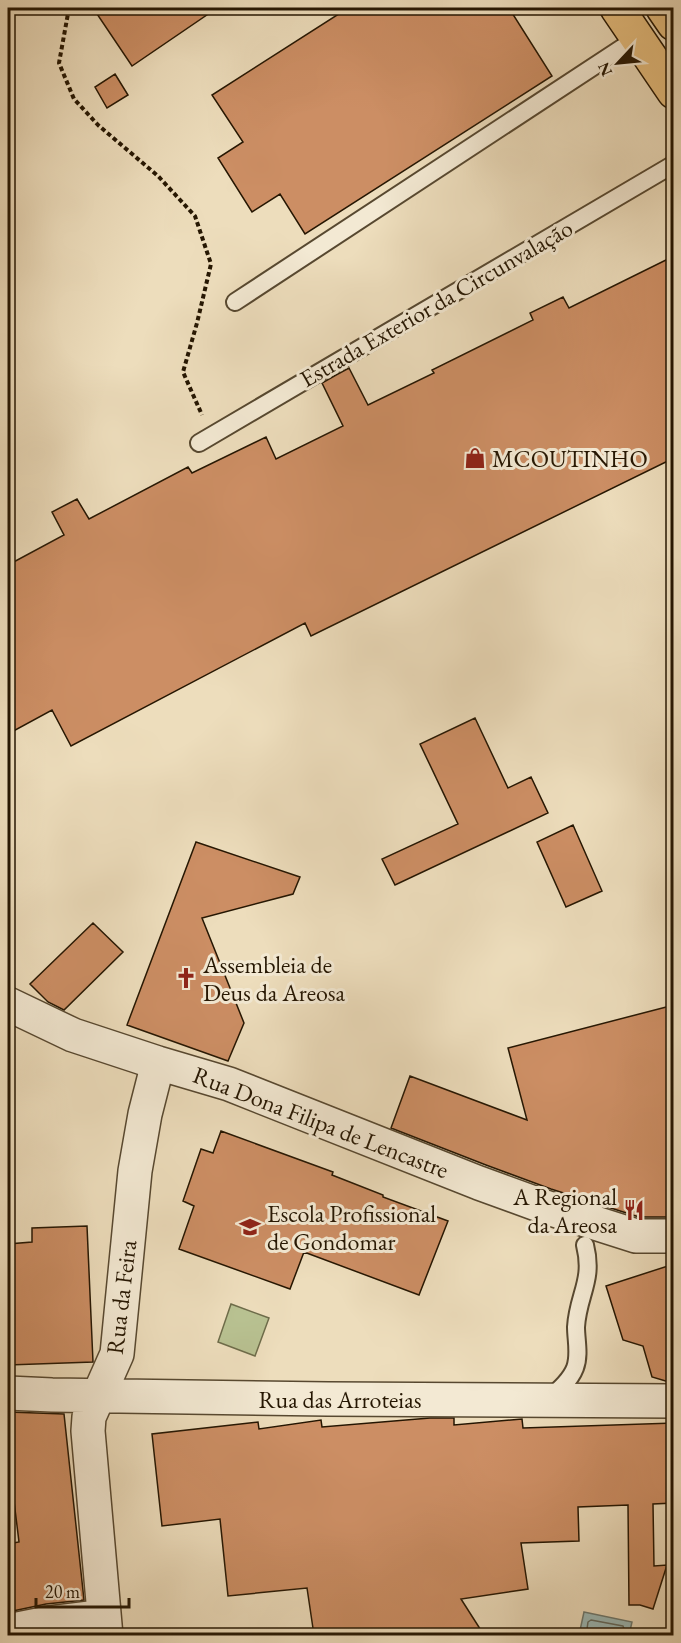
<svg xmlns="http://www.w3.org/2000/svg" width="681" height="1643" font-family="'EB Garamond',serif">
<rect width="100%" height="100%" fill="#edddbc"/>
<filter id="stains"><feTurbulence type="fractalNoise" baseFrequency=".00333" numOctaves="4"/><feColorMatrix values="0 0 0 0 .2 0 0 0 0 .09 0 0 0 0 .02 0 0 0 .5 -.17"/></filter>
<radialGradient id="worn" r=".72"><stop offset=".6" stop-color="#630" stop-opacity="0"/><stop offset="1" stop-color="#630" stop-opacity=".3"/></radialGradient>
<path fill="#b8c191" stroke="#6e6c4a" stroke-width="1.5" d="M231,1304l38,14 -14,38 -37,-14z"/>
<path fill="#9bbab8" stroke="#6c786f" stroke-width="1.5" d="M584,1612l48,10 -3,13h-50z"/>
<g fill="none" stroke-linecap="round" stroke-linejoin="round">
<path stroke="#60685d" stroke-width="1.5" d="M586,1636l2,-14 3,-2 32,6 1,3v7"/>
</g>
<path fill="#cc8e64" stroke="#251602" stroke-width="1.5" d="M93,8h124l-85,58z
M348,8h161l43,68 -247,158 -25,-40 -28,18 -34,-54 25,-16 -31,-47z
M115,74l13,21 -21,13 -12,-21z
M674,256v202l-363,178 -6,-13 -234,123 -19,-36 -44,24v-169l56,-30 -12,-23 25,-13 12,20 99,-52 4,6 74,-36 10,22 67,-33 -21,-43 14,-8 13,-7 19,37 66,-32 -2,-3 101,-50 -3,-7 33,-16 6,11z
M475,718l33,70 23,-11 17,36 -153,72 -13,-26 76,-35 -38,-80z
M573,825l29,66 -36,16 -29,-65z
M196,842l104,35 -7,17 -91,24 42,105 -16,38 -101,-36z
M93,923l30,29 -59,58 -16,-8 -18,-18z
M674,1005v212h-35l-88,-28 -65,-24 -95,-37 19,-52 117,44 -19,-72z
M221,1131l112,41 -1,3 51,20v2l65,24 -29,74 -115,-43 -14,37 -111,-40 15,-43 -11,-5 18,-52 12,4z
M87,1226l6,136 -85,3v-121l24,-2v-14z
M674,1264v118h-5l-17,-5 -9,-31 -20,-6 -17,-54z
M8,1412l56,2 20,186 -38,4 -38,8v-68l11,-2 -6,-49h-5z
M430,1418h24v7l68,-6 1,9 151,-5v80l-21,1 1,62 13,-1 -14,44 -13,-4h-11l-1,-100 -50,2 1,34 -58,2 7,46 -67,10 23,36h-170l-7,-47 -79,8 -8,-77 -58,7 -10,-92 106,-12 1,7 62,-9 1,7z"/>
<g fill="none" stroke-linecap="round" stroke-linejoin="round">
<defs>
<path id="lane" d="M235,302l402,-264
M199,443l475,-279
M548,1399c10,-8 22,-18 27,-31 5,-13 1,-28 1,-41 2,-33 18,-46 9,-82"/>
<path id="street" d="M8,1004l65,31 85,28 71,21 250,99 66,24 91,29h38
M8,1393l44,2 276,4 346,2
M8,1631l40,-8 56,-7
M106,1636l-18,-205 1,-14 28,-63 18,-183 10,-57 13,-51"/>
<path id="primary" d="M617,8l57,84
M663,8l11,16"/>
</defs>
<use href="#lane" stroke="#574830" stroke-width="20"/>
<use href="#street" stroke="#574830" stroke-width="36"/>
<use href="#primary" stroke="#251602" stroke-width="36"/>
<path stroke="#251602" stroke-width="4" stroke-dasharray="4.5 3" stroke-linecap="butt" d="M69,8l-10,55 15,36 24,26 60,51 37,40 16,48 -14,59 -14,49 19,43"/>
<use href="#lane" stroke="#f3e9d3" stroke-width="16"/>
<use href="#street" stroke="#f3e9d3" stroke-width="33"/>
<use href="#primary" stroke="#e6be7e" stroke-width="33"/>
</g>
<defs>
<symbol id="shop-bare" viewBox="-9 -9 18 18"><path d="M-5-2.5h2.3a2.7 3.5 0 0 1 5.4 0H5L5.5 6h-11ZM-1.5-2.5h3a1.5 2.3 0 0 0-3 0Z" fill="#8f2418" stroke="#f3e9d3" stroke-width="2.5" paint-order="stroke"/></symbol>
<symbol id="church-bare" viewBox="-9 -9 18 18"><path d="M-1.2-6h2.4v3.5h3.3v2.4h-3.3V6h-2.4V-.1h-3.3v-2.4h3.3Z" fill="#8f2418" stroke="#f3e9d3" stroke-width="2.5" paint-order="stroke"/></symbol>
<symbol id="restaurant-bare" viewBox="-9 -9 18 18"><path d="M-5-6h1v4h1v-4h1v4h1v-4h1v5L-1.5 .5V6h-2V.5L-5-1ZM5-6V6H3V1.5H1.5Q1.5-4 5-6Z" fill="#8f2418" stroke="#f3e9d3" stroke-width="2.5" paint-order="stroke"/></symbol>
<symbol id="school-bare" viewBox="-9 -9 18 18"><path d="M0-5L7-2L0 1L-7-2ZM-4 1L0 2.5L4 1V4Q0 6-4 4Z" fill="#8f2418" stroke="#f3e9d3" stroke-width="2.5" paint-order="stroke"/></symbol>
</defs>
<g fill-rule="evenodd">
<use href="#shop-bare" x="460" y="443" width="30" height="30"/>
<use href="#church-bare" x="171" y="963" width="30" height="30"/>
<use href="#restaurant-bare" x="619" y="1195" width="30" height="30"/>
<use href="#school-bare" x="235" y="1212" width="30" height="30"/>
</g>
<g text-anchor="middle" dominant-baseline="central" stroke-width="6" stroke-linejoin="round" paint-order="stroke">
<g font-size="24" fill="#251602" stroke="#f3e9d3">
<text transform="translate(436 303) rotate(-30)">Estrada Exterior da Circunvalação</text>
<text transform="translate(321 1122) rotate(21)">Rua Dona Filipa de Lencastre</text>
<text transform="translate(121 1297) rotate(-83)">Rua da Feira</text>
<text x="340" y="1399">Rua das Arroteias</text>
</g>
<g font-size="24" fill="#251602" stroke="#f3e9d3" text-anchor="start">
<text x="492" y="458">MCOUTINHO</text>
<text x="203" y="964">Assembleia de<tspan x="203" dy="28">Deus da Areosa</tspan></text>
<text x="617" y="1196" text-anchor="end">A Regional<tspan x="617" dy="28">da Areosa</tspan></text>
<text x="267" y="1213">Escola Profissional<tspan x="267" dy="28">de Gondomar</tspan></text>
</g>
</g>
<rect width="681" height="1643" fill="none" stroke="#edddbc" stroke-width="30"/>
<rect x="9" y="9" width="663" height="1625" fill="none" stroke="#251602" stroke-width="3"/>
<rect x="15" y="15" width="651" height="1613" fill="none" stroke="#251602" stroke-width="1.5"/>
<g transform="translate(618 63) rotate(244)" stroke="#f3e9d3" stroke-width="4.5" paint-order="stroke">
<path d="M0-4.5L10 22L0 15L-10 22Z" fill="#251602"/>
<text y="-9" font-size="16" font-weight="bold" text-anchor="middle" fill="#251602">N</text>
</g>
<path d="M36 1598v9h93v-9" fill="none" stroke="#251602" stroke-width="3"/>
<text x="45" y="1598" font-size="18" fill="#251602" stroke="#f3e9d3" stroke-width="4.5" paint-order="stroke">20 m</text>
<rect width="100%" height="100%" filter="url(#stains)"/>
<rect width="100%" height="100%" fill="url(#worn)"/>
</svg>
